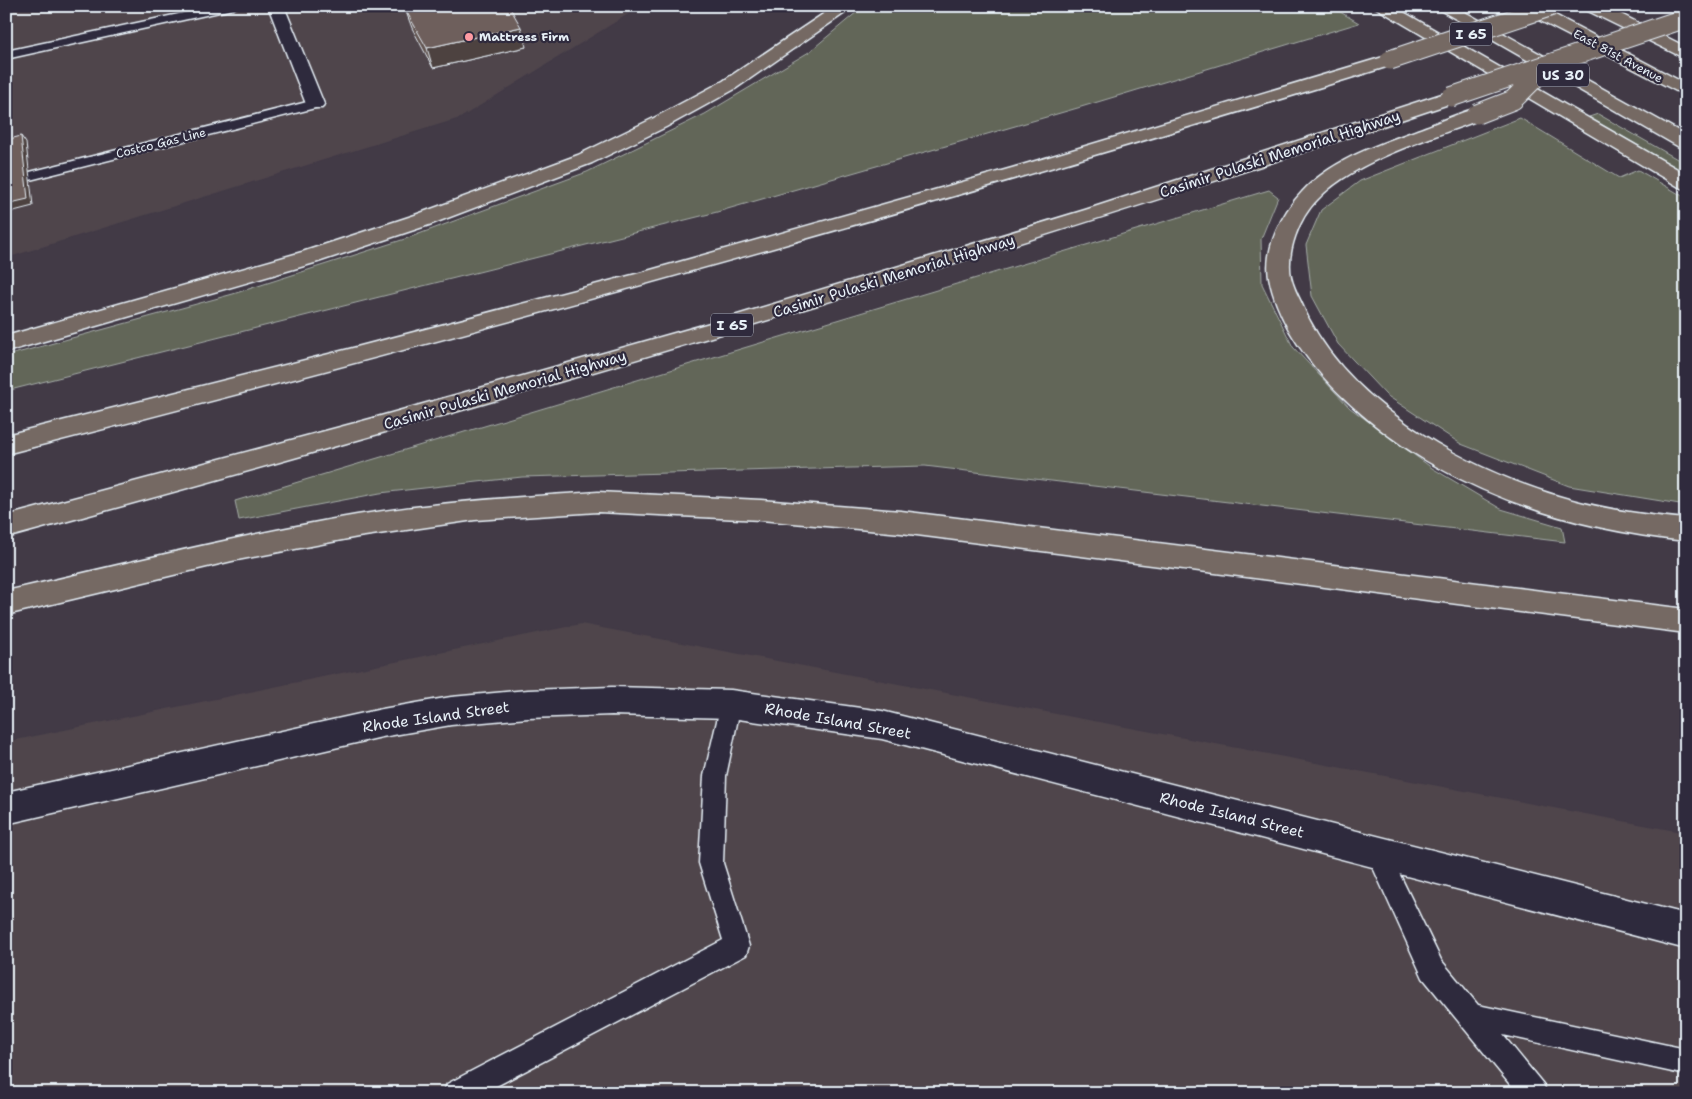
<svg xmlns="http://www.w3.org/2000/svg" width="1692" height="1099" font-family="'Shantell Sans',sans-serif">
<rect width="100%" height="100%" fill="#423a46"/>
<filter id="ink" filterUnits="userSpaceOnUse"><feTurbulence type="fractalNoise" baseFrequency=".02" numOctaves="2"/><feDisplacementMap in="SourceGraphic" scale="10" xChannelSelector="R" yChannelSelector="G"/><feConvolveMatrix kernelMatrix="1 2 1 2 8 2 1 2 1" color-interpolation-filters="sRGB"/></filter>
<g filter="url(#ink)">
<path fill="#4f454c" d="M6,6h635l-181,112 -454,140z
M581,624l1105,209v260h-1680v-351z"/>
<path fill="#626659" stroke="#a5aca8" d="M864,6h466l29,17 -278,84 -364,105 -711,179v-35l227,-62 175,-56 179,-66 118,-58 104,-62z
M1598,114l88,50v9l-97,-56z
M1520,118l99,60 19,-8 48,28v307l-117,-19 -108,-42 -75,-49 -48,-51 -26,-48 -6,-51 15,-35 39,-29z
M1269,190l9,7 -17,42 1,45 31,63 57,61 82,60 69,41 61,18 3,15 -640,-76 -403,11 -142,16 -141,27 -4,-19z"/>
<g fill="none" stroke-linecap="round" stroke-linejoin="round">
<defs>
<path id="service" d="M216,6h23l-6,3 -227,50v-8z
M315,100l6,4 -2,3 -313,79v-8z
M731,695l7,2 3,7 -15,72 -3,87 26,83 -3,9 -263,138h-40l4,-9 276,-144 -24,-77 5,-87 17,-72 3,-7z
M1377,841l8,3 56,116 37,45 208,44v26l-183,-40 40,49 4,9h-30l-94,-115 -57,-126 3,-8z"/>
<path id="minor" d="M268,6h16l40,98 -2,4h-14l-2,-4z
M612,687l119,3 151,21 804,203v35l-804,-210 -151,-21 -119,-3 -84,3 -77,7 -69,12 -376,87v-32l376,-83 69,-12 77,-7z"/>
<path id="primary" d="M1433,6h21l232,129v14l-7,-2z"/>
<path id="trunk" d="M1517,6h21l148,78v12l-167,-86z"/>
<path id="motorway" d="M835,6h20l-120,83 -69,38 -74,36 -163,62 -111,37 -312,90v-16l296,-84 113,-37 163,-60 74,-36 71,-38z
M1373,6h20l293,168v15l-7,-2z
M1584,6h21l81,41v12l-100,-49z
M1390,55l6,1 3,4 -3,4c-460,142 -923,271 -1390,390v-19l343,-86 291,-76 372,-105z
M1451,91l7,2 2,4 -2,4c-480,161 -964,304 -1452,437v-22l364,-97 354,-100 361,-109z
M1477,108l7,2 2,4 -2,4c-51,20 -130,42 -167,82 -18,18 -31,52 -26,77 2,9 6,17 10,25 40,98 160,165 257,194 42,13 85,19 128,23v22c-88,-9 -174,-32 -252,-76 -65,-37 -151,-110 -165,-188 -5,-29 13,-64 33,-85 30,-33 81,-49 121,-64 18,-7 36,-15 54,-20z
M598,492l163,8 140,11 785,98v24l-785,-100 -140,-13 -163,-8 -123,8 -117,17 -126,24 -226,54v-24c117,-27 233,-56 351,-76 80,-13 160,-18 241,-23z"/>
</defs>
<use href="#service" stroke="#e8f1f8" stroke-width="3"/>
<use href="#minor" stroke="#e8f1f8" stroke-width="3"/>
<use href="#primary" stroke="#e8f1f8" stroke-width="3"/>
<use href="#trunk" stroke="#e8f1f8" stroke-width="3"/>
<use href="#motorway" stroke="#e8f1f8" stroke-width="3"/>
<use href="#service" fill="#2f2a3d" fill-rule="evenodd"/>
<use href="#minor" fill="#2f2a3d" fill-rule="evenodd"/>
<use href="#primary" fill="#756964" fill-rule="evenodd"/>
<use href="#trunk" fill="#756964" fill-rule="evenodd"/>
<use href="#motorway" fill="#756964" fill-rule="evenodd"/>
<defs>
<path id="motorway-bridge" d="M1390,60l162,-54
M1451,97l235,-79
M1477,114l36,-14 32,-32"/>
</defs>
<use href="#motorway-bridge" stroke="#e8f1f8" stroke-width="21" stroke-linecap="butt"/>
<use href="#motorway-bridge" stroke="#756964" stroke-width="19"/>
</g>
<path fill="#5f514e" stroke="#e8f1f8" d="M405,9l121,38 -93,21 -21,-40z"/>
<path fill="#4d4240" stroke="#e8f1f8" d="M521,27l5,20 -93,21 -6,-20z
M21,136l5,7 7,63 -27,7v-9z"/>
<path fill="#6e5e5b" stroke="#e8f1f8" d="M420,6h89l12,21 -94,21 -22,-39z
M21,136l7,63 -22,5v-64z"/>
</g>
<circle fill="#ff9aa2" stroke="#2f2a3d" stroke-width="2" cx="469" cy="37" r="5"/>
<g text-anchor="middle" dominant-baseline="central" stroke-width="4.5" stroke-linejoin="round" paint-order="stroke">
<g font-size="12" font-weight="bold" fill="#e8f1f8" stroke="#2f2a3d" text-anchor="start">
<text x="479" y="37">Mattress Firm</text>
</g>
<g font-size="12" fill="#e8f1f8" stroke="#2f2a3d">
<text transform="translate(1618 56) rotate(28)">East 81st Avenue</text>
<text transform="translate(161 143) rotate(-14)">Costco Gas Line</text>
</g>
<g fill="#2f2a3d" stroke="#b0b5c0" stroke-width="1">
<rect x="1450" y="22.5" width="42" height="23" rx="4"/>
<rect x="1537" y="63.5" width="52" height="23" rx="4"/>
<rect x="711" y="313.5" width="42" height="23" rx="4"/>
</g>
<g font-size="14" font-weight="bold" fill="#e8f1f8">
<text x="1471" y="34">I 65</text>
<text x="1563" y="75">US 30</text>
<text x="732" y="325">I 65</text>
</g>
<g font-size="15" fill="#e8f1f8" stroke="#2f2a3d">
<text transform="translate(1280 154) rotate(-18)">Casimir Pulaski Memorial Highway</text>
<text transform="translate(894 276) rotate(-17)">Casimir Pulaski Memorial Highway</text>
<text transform="translate(505 390) rotate(-16)">Casimir Pulaski Memorial Highway</text>
<text transform="translate(436 717) rotate(-8)">Rhode Island Street</text>
<text transform="translate(838 721) rotate(10)">Rhode Island Street</text>
<text transform="translate(1232 815) rotate(14)">Rhode Island Street</text>
</g>
</g>
<rect width="1692" height="1099" fill="none" stroke="#2f2a3d" stroke-width="25"/>
<rect x="12" y="12" width="1667" height="1074" fill="none" stroke="#e8f1f8" stroke-width="2" filter="url(#ink)"/>
</svg>
